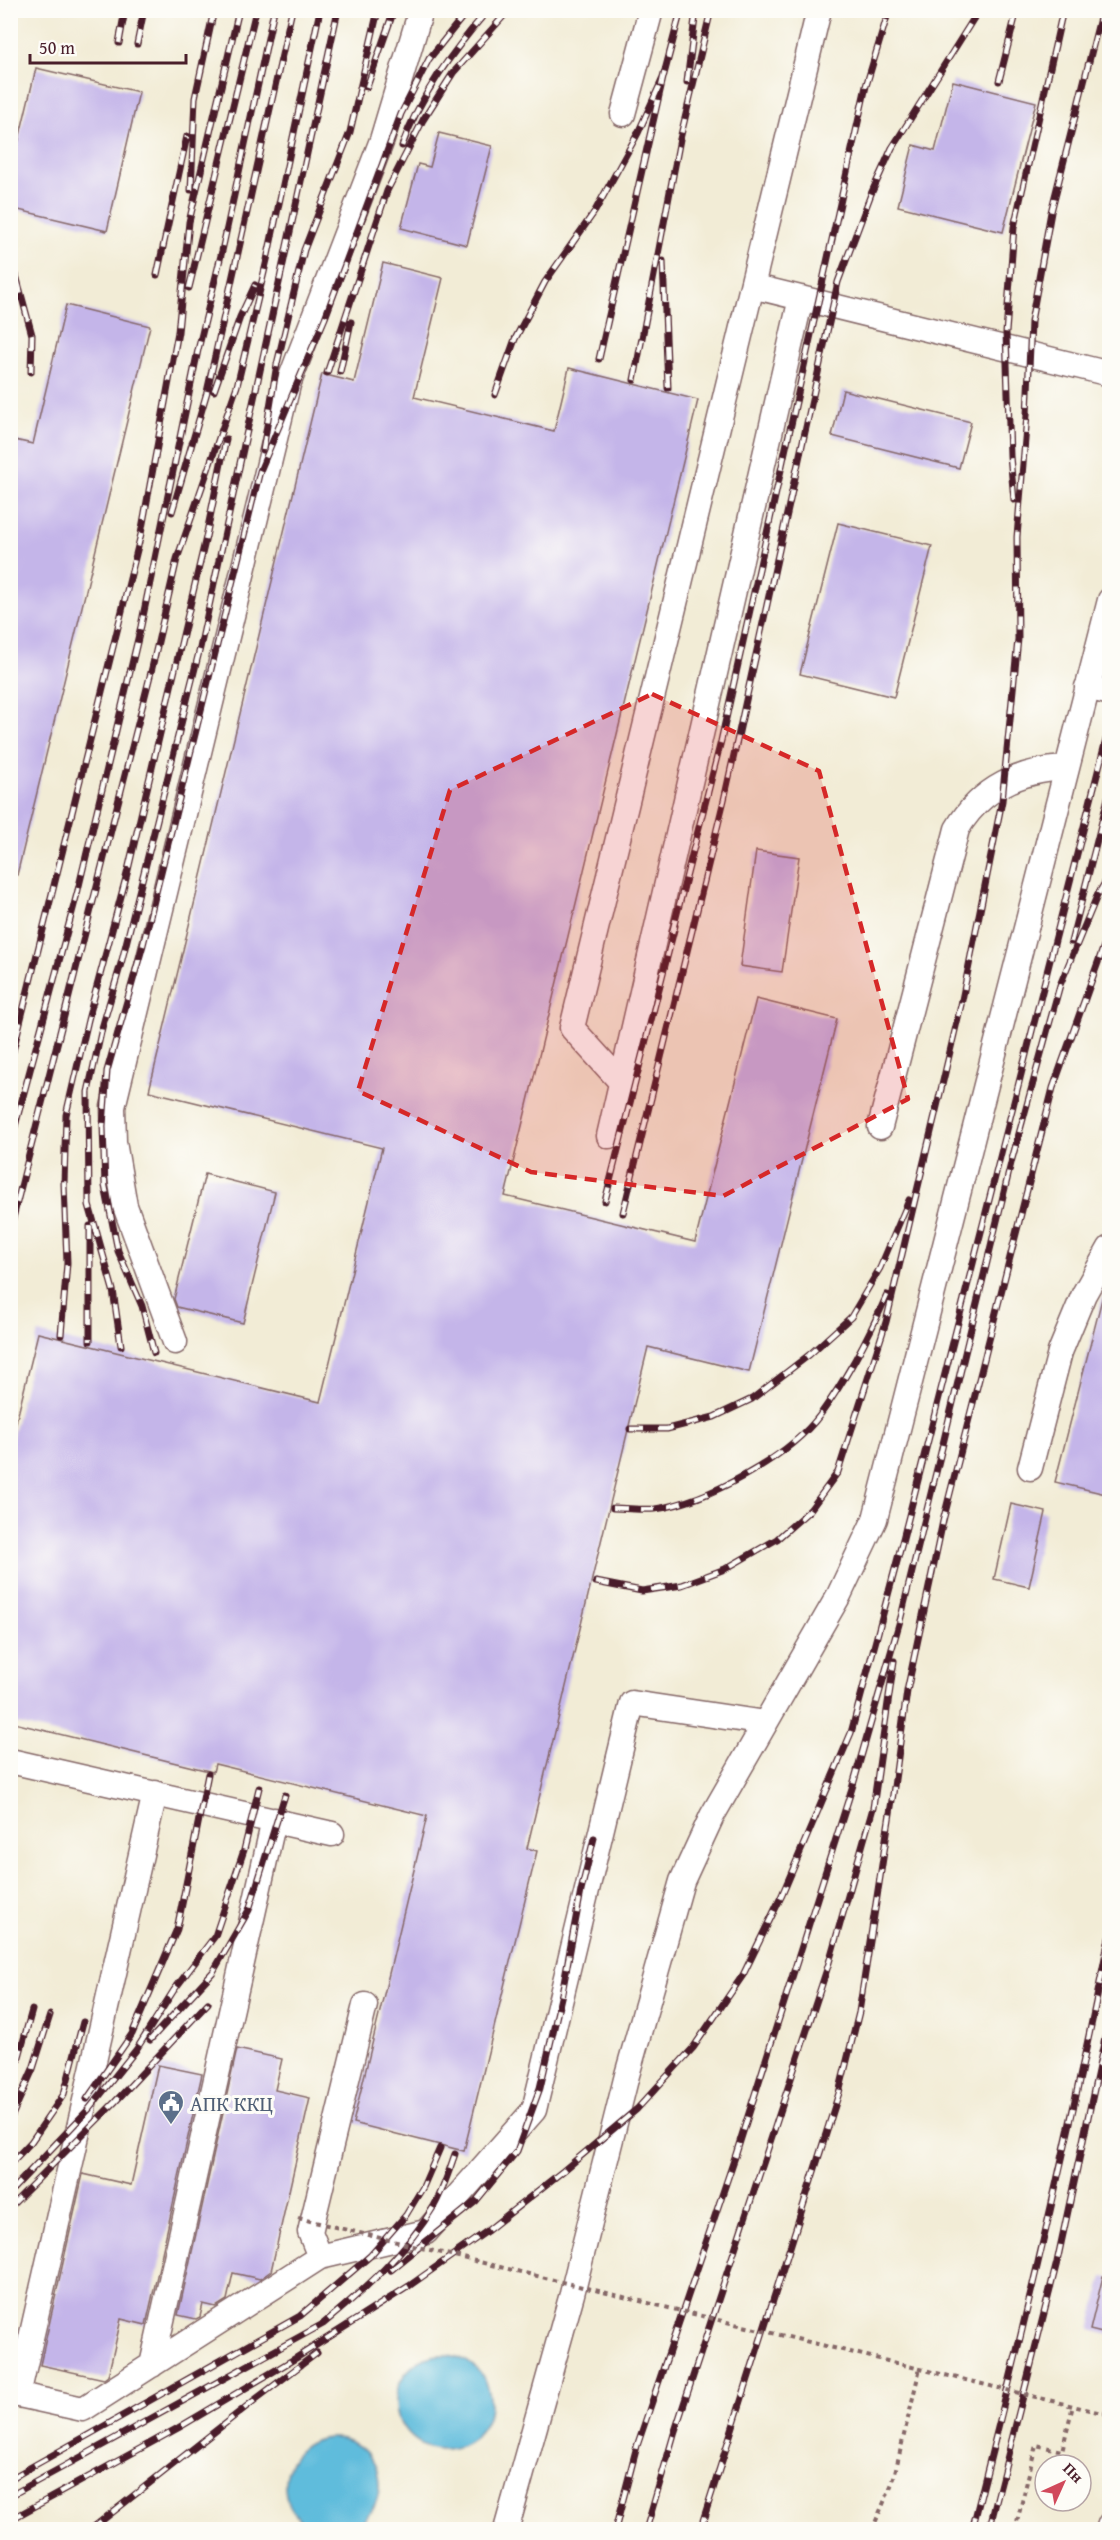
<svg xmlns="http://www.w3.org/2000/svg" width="1120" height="2540" font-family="'Gentium Book Plus',serif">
<rect width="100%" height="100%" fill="#fdfcf7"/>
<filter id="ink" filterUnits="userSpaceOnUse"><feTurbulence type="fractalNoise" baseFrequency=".0167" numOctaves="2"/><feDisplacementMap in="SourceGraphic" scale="12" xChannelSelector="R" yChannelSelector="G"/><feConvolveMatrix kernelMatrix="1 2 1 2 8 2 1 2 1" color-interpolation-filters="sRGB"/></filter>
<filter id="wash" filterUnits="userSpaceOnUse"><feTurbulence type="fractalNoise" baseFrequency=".008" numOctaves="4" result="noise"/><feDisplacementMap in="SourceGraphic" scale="24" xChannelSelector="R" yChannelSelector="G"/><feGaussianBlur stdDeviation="1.35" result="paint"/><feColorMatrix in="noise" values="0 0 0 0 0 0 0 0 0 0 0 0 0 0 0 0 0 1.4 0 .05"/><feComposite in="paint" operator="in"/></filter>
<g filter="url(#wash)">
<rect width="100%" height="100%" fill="#f2ecd6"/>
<path fill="#5ebcdc" stroke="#546e84" stroke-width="1.5" d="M396 2402a47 47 0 1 1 94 0a47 47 0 1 1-94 0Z
M285 2485a47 47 0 1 1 94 0a47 47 0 1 1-94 0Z"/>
<g id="blocks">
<path fill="#c4b5e9" d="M36,68l103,24 -32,139 -97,-23v-31z
M953,81l83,21 -33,130 -105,-26 15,-61 22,6z
M439,133l53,13 -25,99 -66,-17 17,-64 12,3z
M383,263l60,15 -29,119 140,34 15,-63 129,32 -193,796 190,46 61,-243 81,20 -88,353 -101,-25 -121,501 10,3 -73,300 -111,-28 74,-307 -212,-52 -2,8 -203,-50v-275l28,-114 282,69 62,-254 -233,-57 173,-717 32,8z
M66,305l84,21 -133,549h-7v-436l23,5z
M843,390l128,32 -12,46 -127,-32z
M838,523l94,23 -38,151 -94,-23z
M756,851l43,6 -17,115 -42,-6z
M205,1174l70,18 -32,131 -66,-16 -3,-8z
M1104,1291l6,1v203l-55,-13z
M1011,1504l35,8 -17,75 -35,-8z
M237,2049l45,10 -7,31 35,8 -39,173 -11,8 -27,-6 -6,27 -11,7 -13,-3 -3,13 -4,2 -18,-4z
M158,2065l44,9 -56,251 -25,-6 -13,57 -4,3 -64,-14 43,-191 48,11z
M1103,2276l7,1v58l-20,-5z"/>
</g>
</g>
<g filter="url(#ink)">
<use href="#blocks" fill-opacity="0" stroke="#856767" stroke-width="1.5"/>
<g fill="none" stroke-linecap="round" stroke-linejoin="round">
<defs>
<path id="minor" d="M623,114l28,-104
M752,286l358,88
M1087,687l23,6
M622,1083l-50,-55 247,-1018
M880,1127l77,-298c24,-41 64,-59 109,-61
M609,1136l192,-838
M175,1342l-50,-136 -11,-64 -1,-35 175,-722 94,-245 39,-130
M1030,1468l30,-116 24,-58 26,-46
M10,1761l322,73
M320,2257l-10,-25 55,-227
M152,2365l122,-545
M10,2393l73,16 237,-152 106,-25 108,-122 98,-407 133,20
M18,2395l137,-602
M506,2530l66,-236 55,-219 55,-194 30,-65 127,-221 36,-76 235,-919
M1108,2530l2,-6"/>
</defs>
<use href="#minor" stroke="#856767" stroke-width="27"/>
<path stroke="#856767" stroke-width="4" stroke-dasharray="4.5 4.5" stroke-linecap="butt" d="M872,2530l21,-49 27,-113
M1015,2530l21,-85 26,6 11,-46"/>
<use href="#minor" stroke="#fff" stroke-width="24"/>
<defs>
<path id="rail" d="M119,43l6,-33
M137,44l7,-34
M999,81l18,-71
M687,82l9,-72
M367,87l27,-77
M402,146c18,-51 51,-95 86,-136
M191,190l4,-92 19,-88
M10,253l22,82 -1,37
M663,261l5,127
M157,275l30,-139
M189,288l67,-278
M599,359l64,-281 18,-68
M340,372l11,-50
M327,373l60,-182 36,-71 30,-47 56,-63
M634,380l46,-241 31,-129
M214,391l26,-74 15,-32
M495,395l20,-56 30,-57 50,-71 43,-78 25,-55
M263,450l14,-86 27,-114 46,-118 28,-122
M1014,500l-4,-44 -4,-123 8,-106 49,-217
M172,512l35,-120 85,-382
M672,933l49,-192 145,-655 23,-76
M1071,942l39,-152
M10,1063l131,-529 37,-202 11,-110 50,-212
M10,1145l68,-255 63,-264 57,-276 24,-99 52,-241
M605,1201l70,-275
M623,1213l101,-413 114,-518 33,-88 21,-46 87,-138
M90,1226v115
M10,1230l142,-562 25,-109 60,-173 30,-126 53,-250
M61,1335l6,-72 -3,-79 2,-69 22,-95 40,-150 78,-333 20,-98
M121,1346l-8,-56 -24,-85 -1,-113 14,-64 20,-68 78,-312 138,-638
M154,1353l-12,-47 -24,-55 -13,-65 -2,-60 4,-55 36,-126 117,-474 65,-153 76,-204 28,-55 39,-49
M630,1429h37l47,-12 38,-18 57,-44 42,-38 29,-49 29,-68
M613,1508c14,0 28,2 42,1 51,-7 134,-52 165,-94 27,-37 49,-79 67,-120
M596,1582l46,9 40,-6 43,-16 52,-30 33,-29 28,-38 48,-150 75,-317 41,-204 16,-162 -1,-102 10,-122 4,-93 20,-110 51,-202
M10,2004l1,-1
M150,2040l63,-68 36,-62 36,-115
M10,2089l22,-79
M87,2099l45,-65 45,-105 31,-155
M10,2120l23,-51 17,-54
M10,2164l21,-22 33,-48 19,-72
M10,2192l79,-83 47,-59 38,-60 41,-54 29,-86 15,-62
M10,2207l104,-104 94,-100
M391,2270l85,-69 41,-50 23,-63 22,-95 19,-102 13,-53
M10,2479l290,-163 70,-60 36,-41 17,-28 17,-39
M10,2496l313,-172c41,-34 83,-71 111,-118 9,-16 15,-35 21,-52
M10,2520l168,-92 118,-70 113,-72 78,-55 76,-60 74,-62 56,-61 50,-73 39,-80 69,-162 52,-194 207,-815
M90,2530l166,-131 61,-46
M615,2530l22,-84 99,-292 117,-369 48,-168 111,-458 48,-174 37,-89 13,-22
M646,2530l28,-96 154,-468 45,-158 21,-147
M700,2530l139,-437 20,-81 34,-218 14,-103 36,-170 110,-433 57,-159
M972,2530c51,-198 98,-396 138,-597
M989,2530l68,-268 53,-247"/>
</defs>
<use href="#rail" stroke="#4a1f2b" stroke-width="7"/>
<use href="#rail" stroke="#fdfcf7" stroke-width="4.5" stroke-dasharray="14" stroke-linecap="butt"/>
<path stroke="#856767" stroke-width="4" stroke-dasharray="4.5 4.5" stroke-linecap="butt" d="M298,2218l812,197"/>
</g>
</g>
<path fill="#d62828" fill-opacity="0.2" stroke="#d62828" stroke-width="4.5" stroke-dasharray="12 8" stroke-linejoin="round" d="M652,694l167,77 89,328 -185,97 -192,-24 -173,-81 92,-301z"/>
<defs>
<symbol id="civic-pin" viewBox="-11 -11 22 30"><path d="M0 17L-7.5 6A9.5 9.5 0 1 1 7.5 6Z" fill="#5c6f8a" stroke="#fdfcf7"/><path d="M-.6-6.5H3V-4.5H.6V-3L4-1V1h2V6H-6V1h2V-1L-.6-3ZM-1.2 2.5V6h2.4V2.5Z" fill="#fff"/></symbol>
</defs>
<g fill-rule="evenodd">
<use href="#civic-pin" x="156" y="2088" width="30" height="40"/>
</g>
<g text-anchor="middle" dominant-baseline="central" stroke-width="6" stroke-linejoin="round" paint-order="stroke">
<g font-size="21" fill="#4e5e75" stroke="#fdfcf7" text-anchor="start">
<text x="190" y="2103">АПК ККЦ</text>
</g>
</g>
<rect width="1120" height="2540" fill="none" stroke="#fdfcf7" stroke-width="36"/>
<g transform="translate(1063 2483) rotate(45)"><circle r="28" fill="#fdfcf7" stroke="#b5a4a5" stroke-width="1.5"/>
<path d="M0-4.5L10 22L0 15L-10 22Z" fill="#d1495b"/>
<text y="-9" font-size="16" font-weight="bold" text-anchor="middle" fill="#4a1f2b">Пн</text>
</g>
<path d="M30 54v9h156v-9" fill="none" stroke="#4a1f2b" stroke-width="3"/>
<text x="39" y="54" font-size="18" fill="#4a1f2b" stroke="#fdfcf7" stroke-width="4.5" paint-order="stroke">50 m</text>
</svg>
